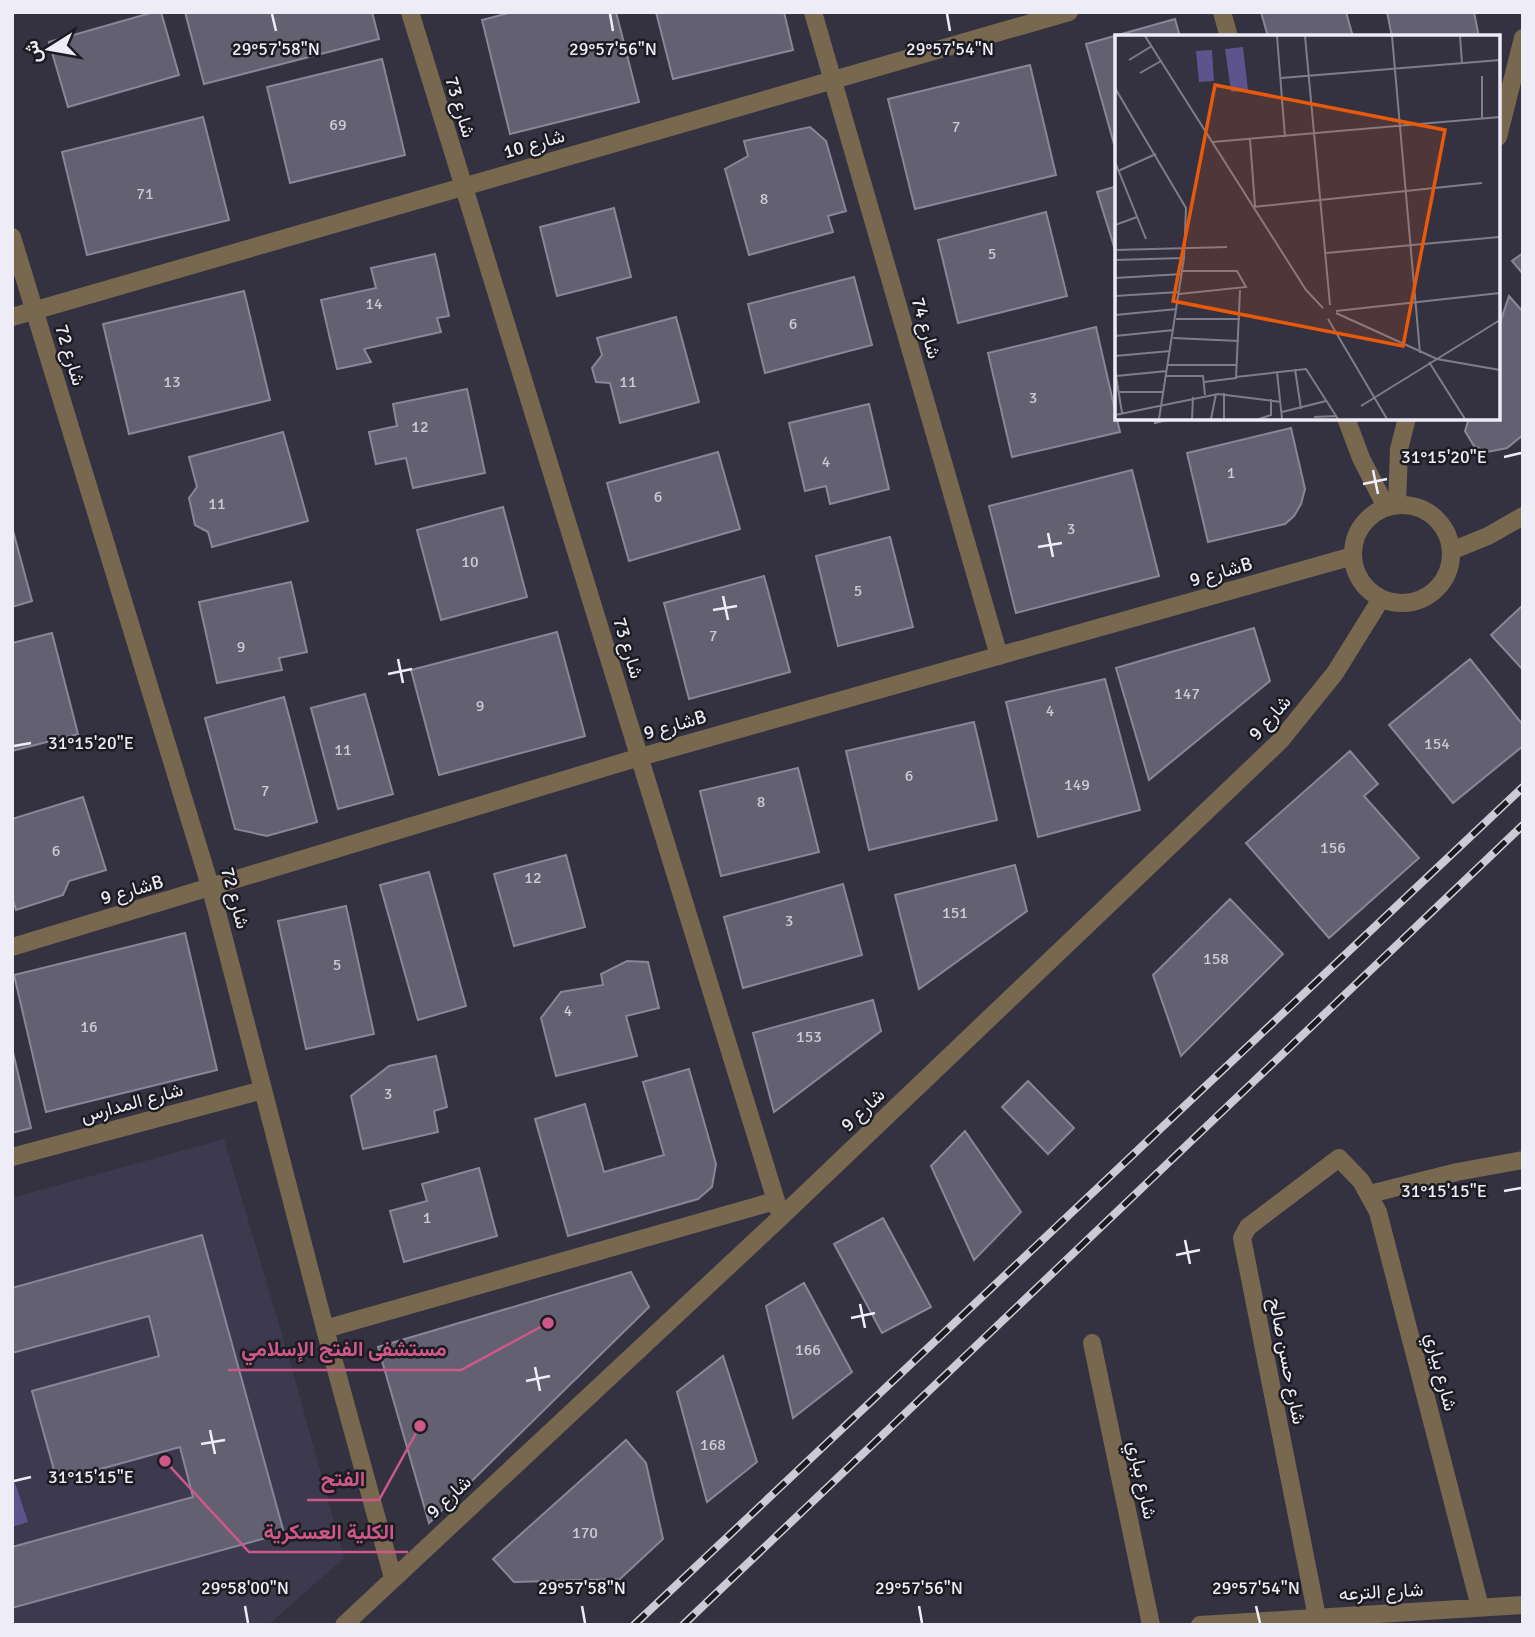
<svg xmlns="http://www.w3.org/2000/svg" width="1535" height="1637" font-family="Signika,Vazirmatn,sans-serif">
<rect width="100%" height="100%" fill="#343241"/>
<path fill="#3d3a4f" d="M224,1139l67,226 53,193 -76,67h-256v-427z"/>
<path fill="#5d548d" d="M12,1474l16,48 -16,5z"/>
<path fill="#626071" stroke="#888698" stroke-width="2" d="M154,12h7l18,63 -111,32 -19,-65z
M185,12h187l7,27 -175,45z
M513,12h103l23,90 -129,32 -28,-114z
M656,12h128l9,38 -120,29z
M1261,12h85l7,25h-85z
M1387,12h87l5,25h-87z
M1175,19l5,18h-63v106l-3,1 -28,-100z
M382,59l23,96 -115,28 -23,-96z
M1030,65l26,110 -141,34 -27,-110z
M203,117l26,103 -142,35 -25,-103z
M810,127l16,14 20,70 -18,5 5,16 -84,23 -24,-86 23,-13 -4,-15z
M1117,186v70l-20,-64z
M614,208l17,69 -74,19 -17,-69z
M1046,212l21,84 -109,27 -20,-83z
M1523,253v21l-11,-13z
M435,254l14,62 -12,2 4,14 -77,17 7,13 -34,7 -16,-69 55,-12 -5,-20z
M854,277l18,68 -107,28 -17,-69z
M244,291l26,109 -141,34 -26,-110z
M1509,296l14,16v123l-16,13 -20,4 -13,-6 -9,-15 4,-13h29v-89z
M676,317l23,85 -79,21 -10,-40 -14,-1 -4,-14 10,-13 -5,-17z
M1096,327l24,105 -108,25 -24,-104z
M467,389l18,84 -72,15 -7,-30 -30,6 -7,-32 28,-6 -4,-22z
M869,404l20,85 -59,15 -4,-18 -21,5 -16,-68z
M1154,418h20l-19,5z
M1291,428l14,61 -4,15 -7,12 -9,8 -77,18 -21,-89z
M283,432l25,89 -96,26 -4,-15 -13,-7 -6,-27 8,-11 -8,-30z
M718,452l22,77 -111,32 -22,-78z
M1132,470l27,106 -143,37 -27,-107z
M503,507l24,90 -86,23 -24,-90z
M12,527l20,74 -20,6z
M890,537l23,90 -75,19 -22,-90z
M764,576l26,96 -101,27 -25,-96z
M291,582l16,70 -28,6 3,12 -65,13 -18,-81z
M1523,605v65l-32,-35z
M1254,628l16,53 -121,99 -33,-112z
M557,632l28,104 -146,39 -28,-105z
M52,633l26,101 -66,17v-108z
M1470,659l53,66v21l-70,57 -64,-78z
M1105,679l35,131 -102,27 -32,-135z
M365,694l28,100 -55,15 -27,-101z
M284,697l33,125 -50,14 -32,-7 -30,-111z
M974,722l23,98 -128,30 -23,-99z
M1350,751l28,33 -14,12 55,62 -90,80 -83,-95z
M798,768l21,84 -98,24 -21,-85z
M83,797l23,73 -37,11 -6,14 -47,15 -4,-13v-78z
M566,855l19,72 -71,19 -20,-72z
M1015,865l12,46 -108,78 -24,-94z
M429,872l37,134 -48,14 -38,-135z
M843,884l19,71 -119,33 -19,-71z
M1230,899l53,55 -102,102 -28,-81z
M346,906l28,128 -68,15 -28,-128z
M185,933l32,137 -171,42 -32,-137z
M627,961l21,1 11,46 -33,8 11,40 -81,20 -15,-58 20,-26 42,-7 -2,-11z
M873,1000l8,31 -107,81 -21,-79z
M12,1048l19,80 -19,5z
M436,1056l11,51 -13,4 4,21 -75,17 -12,-53 38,-30z
M689,1069l27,95 -4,23 -14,12 -130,37 -33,-117 50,-15 19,68 60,-17 -21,-73z
M1028,1081l46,47 -26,26 -46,-47z
M965,1131l56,81 -47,48 -43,-94z
M479,1168l18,68 -93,26 -14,-51 37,-10 -5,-17z
M883,1218l48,89 -49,26 -48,-89z
M202,1235l82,298 -272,75v-61l181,-50 -13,-50 -123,34 -25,-90 127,-35 -10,-40 -137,37v-65z
M631,1272l18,35 -220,216 -51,-176z
M804,1283l48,89 -59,46 -27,-112z
M723,1356l34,106 -50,40 -30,-110z
M626,1440l20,23 17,76 -43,40 -106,3 -21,-23z"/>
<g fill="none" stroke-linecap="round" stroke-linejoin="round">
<path stroke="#796850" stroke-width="18" d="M410,12l371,1205
M813,12l186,644
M1222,12l7,25
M1498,137l25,-99
M12,237l199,652 114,440 68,249
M12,317l1057,-305
M1346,418l15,40 25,49
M1397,505l2,-56 8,-31
M1353 554a49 49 0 1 1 98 0a49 49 0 1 1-98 0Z
M1451,551l37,-15 35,-20
M12,947l628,-190 713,-201
M12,1157l251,-67
M1370,1194l87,-22 66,-12
M325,1329l450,-128
M1092,1343l59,282
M1317,1617l-75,-379 6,-11 91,-69 22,23 17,31 102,395
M344,1625l437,-408 499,-476 55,-68 46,-74
M1200,1625l323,-20"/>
<defs>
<path id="rail" d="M634,1625l889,-838
M683,1625l840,-800"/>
</defs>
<use href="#rail" stroke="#cbcad5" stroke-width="8"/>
<use href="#rail" stroke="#1c1b22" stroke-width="5" stroke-dasharray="16" stroke-linecap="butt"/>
</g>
<path fill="none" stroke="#eeedf7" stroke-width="2.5" d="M272,14l4,17M610,14l3,17M947,14l3,17M1504,457l17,-4M1373,470l5,24M1363,484l24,-5M1048,533l5,24M1038,547l24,-4M723,596l5,24M713,610l24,-4M398,659l5,24M388,674l24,-5M14,746l17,-3M1504,1191l17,-3M1185,1240l5,24M1176,1255l24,-5M860,1304l5,24M851,1318l24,-5M535,1367l5,24M526,1381l24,-5M210,1430l5,24M201,1444l24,-4M14,1481l17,-4M245,1606l3,17M582,1606l3,17M919,1606l3,17M1256,1606l4,17"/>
<g text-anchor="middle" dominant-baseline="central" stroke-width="5" stroke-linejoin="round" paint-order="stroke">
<g font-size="16" fill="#cbcad6">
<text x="338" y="125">69</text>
<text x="956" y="127">7</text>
<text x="145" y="194">71</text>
<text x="764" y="199">8</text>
<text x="992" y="254">5</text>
<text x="374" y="304">14</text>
<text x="793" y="324">6</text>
<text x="172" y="382">13</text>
<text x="628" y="382">11</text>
<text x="1033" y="398">3</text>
<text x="420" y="427">12</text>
<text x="826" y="462">4</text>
<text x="1231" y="473">1</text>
<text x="658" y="497">6</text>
<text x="217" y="504">11</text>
<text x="1071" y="529">3</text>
<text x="470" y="562">10</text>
<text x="858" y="591">5</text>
<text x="713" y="636">7</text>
<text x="241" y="647">9</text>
<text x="1187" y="694">147</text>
<text x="480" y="706">9</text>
<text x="1050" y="711">4</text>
<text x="1437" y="744">154</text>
<text x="343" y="750">11</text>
<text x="909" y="776">6</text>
<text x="1077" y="785">149</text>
<text x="265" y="791">7</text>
<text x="761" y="802">8</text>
<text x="1333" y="848">156</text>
<text x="56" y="851">6</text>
<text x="533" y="878">12</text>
<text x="955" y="913">151</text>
<text x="789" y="921">3</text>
<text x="1216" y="959">158</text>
<text x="337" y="965">5</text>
<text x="568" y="1011">4</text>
<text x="89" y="1027">16</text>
<text x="809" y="1037">153</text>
<text x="388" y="1094">3</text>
<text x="427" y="1218">1</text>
<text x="808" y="1350">166</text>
<text x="713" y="1445">168</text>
<text x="585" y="1533">170</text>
</g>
<g font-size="19" fill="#eeedf7" stroke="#1c1b22">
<text transform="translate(460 107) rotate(73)">شارع 73</text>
<text transform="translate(534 144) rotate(-16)">شارع 10</text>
<text transform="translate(926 328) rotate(74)">شارع 74</text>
<text transform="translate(70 355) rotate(73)">شارع 72</text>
<text transform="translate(1221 572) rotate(-16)">شارع 9B</text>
<text transform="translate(628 648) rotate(73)">شارع 73</text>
<text transform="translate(1270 718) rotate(-48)">شارع 9</text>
<text transform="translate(675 725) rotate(-16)">شارع 9B</text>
<text transform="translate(132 890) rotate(-16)">شارع 9B</text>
<text transform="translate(235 898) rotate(75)">شارع 72</text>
<text transform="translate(132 1103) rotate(-15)">شارع المدارس</text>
<text transform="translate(863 1110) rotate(-44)">شارع 9</text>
<text transform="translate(1287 1361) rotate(79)">شارع حسن صالح</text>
<text transform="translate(1441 1372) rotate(76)">شارع بياري</text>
<text transform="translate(1142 1480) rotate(78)">شارع بباري</text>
<text transform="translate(449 1497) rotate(-43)">شارع 9</text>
<text transform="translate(1381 1592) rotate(-3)">شارع الترعه</text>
</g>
</g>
<g transform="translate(1115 35)">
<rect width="385" height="385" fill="#343241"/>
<path d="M128,12l5,43 -17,2 -6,-43zM97,15l2,31 -15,1 -3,-31z" fill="#5d548d"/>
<path fill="none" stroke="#7e7d8a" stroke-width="2" d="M30,1l161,254 17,18M162,1l8,101M190,1l25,269M277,1l28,317M345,1l2,27M14,25l23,-14M25,38l21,-12M367,41v42M166,43l219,-18M0,53l71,120 -2,50 -25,161M135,104l5,67M98,107l287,-25M0,127l31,77M3,136l38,-17M138,172l229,-24M0,190l22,-8M0,215l112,-3M211,218l173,-16M0,225l69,-2M0,243l67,-4M64,259l67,-7 -9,-16h-55M0,261l64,-4M221,276l164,-18M221,278l101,46 63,11M0,280l62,-6M61,284h64M213,284l59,100M0,301l59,-6M58,303l66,3M0,321l55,-5M314,327l36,57M53,330h69M180,334l6,40M0,335l7,43M162,337l5,47M1,341l51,-5M51,341h37l2,19M121,342l70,-8 32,50M89,347l32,-4 4,-88M4,357h45M246,371l139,-86M167,377l44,-11M0,380l103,-21 63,8M199,382l22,-1M77,384l1,-22M96,384l5,-25M109,384v-26M144,384l12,-4v-16"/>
<path fill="#e8590c" fill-opacity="0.15" stroke="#e8590c" stroke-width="3.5" d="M100,50l230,45 -42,216 -230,-45z"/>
<rect width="385" height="385" fill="none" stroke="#eeedf7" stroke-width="3.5"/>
</g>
<g font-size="18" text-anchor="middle" fill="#eeedf7" stroke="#1c1b22" stroke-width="5" stroke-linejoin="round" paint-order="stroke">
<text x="276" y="55">29°57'58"N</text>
<text x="613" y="55">29°57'56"N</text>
<text x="950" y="55">29°57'54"N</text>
<text x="1444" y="463">31°15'20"E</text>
<text x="91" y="749">31°15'20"E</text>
<text x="1444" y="1197">31°15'15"E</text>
<text x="91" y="1483">31°15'15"E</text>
<text x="245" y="1594">29°58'00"N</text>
<text x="582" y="1594">29°57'58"N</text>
<text x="919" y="1594">29°57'56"N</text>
<text x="1256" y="1594">29°57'54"N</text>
</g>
<path fill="none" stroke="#cf588a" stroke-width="2.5" d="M548 1323L461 1370H228M420 1426L379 1500H307M165 1461L249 1552H408"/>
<g fill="#cf588a" stroke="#1c1b22" stroke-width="2.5">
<circle cx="548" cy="1323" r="7"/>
<circle cx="420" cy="1426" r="7"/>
<circle cx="165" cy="1461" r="7"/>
</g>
<g font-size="21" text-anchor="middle" font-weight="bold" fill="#cf588a" stroke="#1c1b22" stroke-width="5" stroke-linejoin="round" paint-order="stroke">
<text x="344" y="1356">مستشفى الفتح الإسلامي</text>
<text x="343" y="1486">الفتح</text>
<text x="329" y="1539">الكلية العسكرية</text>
</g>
<rect width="1535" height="1637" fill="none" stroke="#eeedf7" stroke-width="28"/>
<g transform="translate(49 49) rotate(259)" stroke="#1c1b22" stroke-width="5" paint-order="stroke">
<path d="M0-5L12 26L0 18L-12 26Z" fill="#eeedf7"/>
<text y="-10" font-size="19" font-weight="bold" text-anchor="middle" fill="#eeedf7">ش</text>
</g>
</svg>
